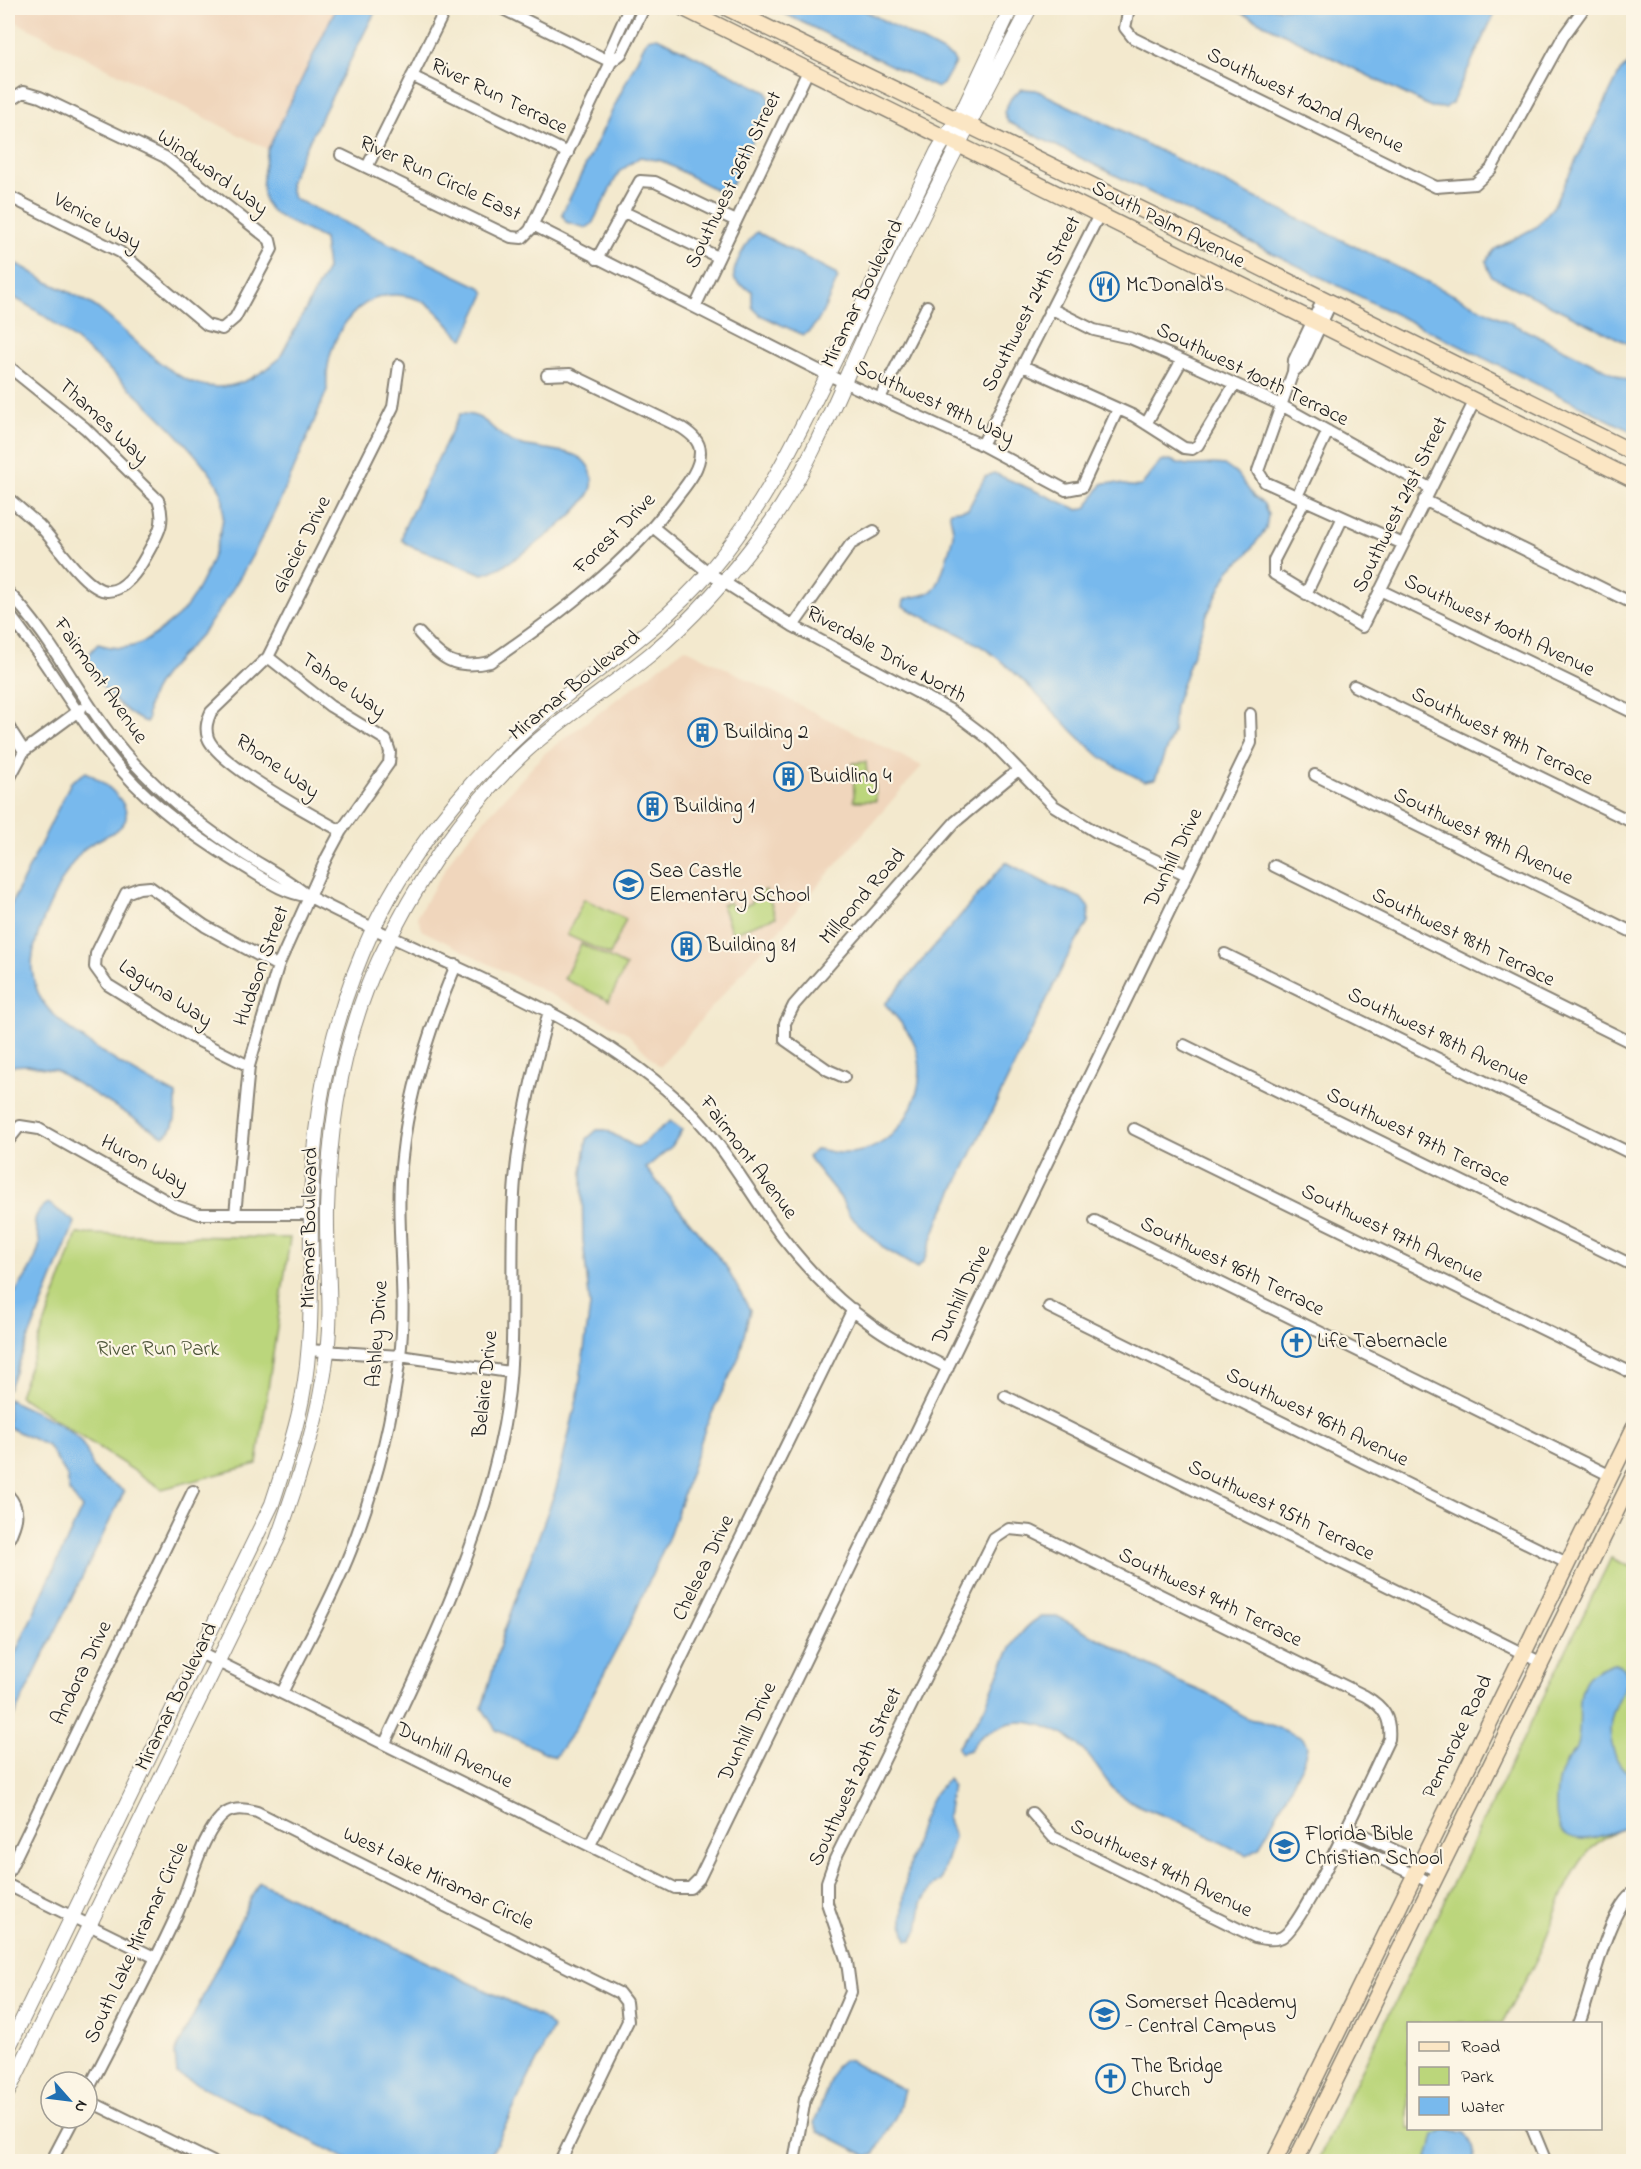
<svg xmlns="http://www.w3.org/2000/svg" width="1641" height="2169" font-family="'Indie Flower',sans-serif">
<rect width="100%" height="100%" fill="#fcf5e5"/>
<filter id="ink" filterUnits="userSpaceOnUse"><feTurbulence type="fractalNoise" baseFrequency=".0167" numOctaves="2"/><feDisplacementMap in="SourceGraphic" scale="12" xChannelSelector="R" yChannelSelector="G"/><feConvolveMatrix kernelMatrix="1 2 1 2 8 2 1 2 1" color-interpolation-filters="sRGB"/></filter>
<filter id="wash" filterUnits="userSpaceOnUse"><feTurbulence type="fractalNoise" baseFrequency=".008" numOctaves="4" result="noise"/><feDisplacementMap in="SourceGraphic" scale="24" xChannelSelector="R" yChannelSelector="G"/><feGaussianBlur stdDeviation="1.35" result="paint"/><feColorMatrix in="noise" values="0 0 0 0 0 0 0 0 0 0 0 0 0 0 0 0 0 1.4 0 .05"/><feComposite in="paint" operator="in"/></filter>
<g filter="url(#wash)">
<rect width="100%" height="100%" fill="#f3e9ce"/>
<path fill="#f0d6bc" d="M8,8h328l-69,141 -259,-131z
M685,648l237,118 -262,301 -34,-35 -203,-101 -6,-15 39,-65 89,-98z"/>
<path fill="#bbd67b" stroke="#6c794c" stroke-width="1.5" d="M866,762l1,13h8l1,26h-22l-1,-38z
M766,890l10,27 -44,16 -10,-28 8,-3 4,8 18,-7 -2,-7z
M584,899l42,20 -16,36 -43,-20z
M581,944l45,22 -17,35 -45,-22z
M77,1234l213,4 -33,226 -95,25 -143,-93z
M1611,1558l22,10v258c-59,10 -72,81 -94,128 -11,24 -25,46 -37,69l-94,1v104c37,1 58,-10 67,33l-158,1z"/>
<path fill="#78b9ed" stroke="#4a6a84" stroke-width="1.5" d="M336,8h41l-79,155c-5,13 -13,23 -3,36l187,89 3,6 -21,45c-10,-4 -24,-29 -40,-37 -60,-28 -101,34 -97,88 -33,81 -67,165 -119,236 -19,27 -65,56 -60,93l-2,3c-18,-6 -55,-41 -57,-62 -1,-7 4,-11 9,-16 37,12 53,-6 80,-28 23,-21 52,-90 44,-121 -11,-38 -133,-146 -168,-172 -14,-11 -31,-20 -46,-29v-32c12,1 26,12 36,18 19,10 41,18 57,31 58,47 101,115 178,48l48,-90 -3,-30c-53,-28 -72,-22 -56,-90z
M773,8h87l92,49 3,6 -12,21 -6,4z
M1232,8h265l-45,95 -7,5 -14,-1z
M657,37l110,55 3,9 -5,13 -33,70 -5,5 -9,2 -56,-30 -22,-4 -21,15 -27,52 -6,4 -20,-6 -4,-8 85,-175z
M1630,62l4,1 -1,283 -142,-70 -5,-15 9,-12 41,-22 17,-20 67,-135z
M1021,89l15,1 597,293v49l-625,-310 -4,-10 7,-14z
M757,232l78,41 3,5c-9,18 -17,48 -35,57l-43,-20 -8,-8v-16c-5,-3 -13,-6 -17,-11 -6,-10 14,-42 22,-48z
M460,414c29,-1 31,20 55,29 19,7 56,5 69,18 9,9 11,23 5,33 -14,24 -80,74 -106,80l-73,-28 -8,-6 2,-12z
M1170,460c22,10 32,2 54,5l14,10 16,22 10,7 4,11 -2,14 -21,28 -16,13 -23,47 -31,88 -2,27 -18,47 -11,2c-16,-8 -34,-16 -48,-28 -35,-30 -63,-67 -100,-96 -29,-23 -62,-33 -93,-51l1,-6c9,-5 22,-2 31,-12 5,-6 17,-45 18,-54 1,-8 -4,-15 -3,-23l18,-2 17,-32 9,-4 85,37 8,-3 15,-23c14,-5 24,5 39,2l20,-25z
M86,772c16,8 58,38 32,57 -10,8 -26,12 -35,21 -21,23 -51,85 -51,116 0,8 4,23 8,31 17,33 101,80 136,98 0,14 2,35 -13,41l-108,-66 -28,-5 -19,1v-155l63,-129z
M1006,862l41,22 34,14 8,10 -1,15 -19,31 -130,266 -15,41 -7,7 -32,-19 -35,-33 -10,-19 -32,-40 9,-8c18,3 25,7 45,2 43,-10 69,-67 53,-106 -6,-15 -20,-29 -30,-41z
M670,1121l12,9 -10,16 -26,22 79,97 25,45 -11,47 -33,69 -36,108 -40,90 -57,108 -18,25 -59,-27 -14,-22 22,-77 52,-142 22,-94 12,-89 -7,-66 -1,-67 5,-34 10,-9h9l31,18z
M48,1203l27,19 -67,168c-1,-14 -4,-80 0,-87 1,-4 8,-11 10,-15 9,-12 17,-26 21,-41 4,-15 -17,-25 9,-44z
M8,1399c24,13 59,23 75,46 6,8 7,17 12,25 7,11 21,12 29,22l-116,236v-59l74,-161 -13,-17 -2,-15 -19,-30 -40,-19z
M1040,1617h19l120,65 36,15 33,22 13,2 42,17 4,9 -4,16 -44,85 -12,7c-19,-8 -35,-18 -53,-27 -22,-10 -46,-17 -68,-29 -22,-13 -28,-38 -48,-54 -19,-16 -53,-30 -76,-19 -13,5 -25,11 -32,24l-9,3 -4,-5c8,-11 17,-22 24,-34 18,-33 25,-77 59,-97z
M1613,1663l11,5 4,10c-4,12 -11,23 -15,35 -7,20 0,54 20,62v51c-21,3 -48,23 -69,7 -13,-11 -8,-53 -1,-66 3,-7 10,-12 13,-19 8,-21 -2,-48 10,-68 6,-9 18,-13 27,-17z
M948,1779l4,5 -5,33 7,20 -14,44 -9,7 -9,15 -4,27 -6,10h-5c-13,-33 9,-113 26,-144 3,-6 10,-12 15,-17z
M259,1882l247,118 40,20 7,8 -65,133h-137l-174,-87 -2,-21z
M843,2060l7,1 54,29 -6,22 -24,43 -7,1 -49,-25 -4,-7 21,-57z
M1448,2129l17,4 7,14 3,14h-48l7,-25z"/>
</g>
<g filter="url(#ink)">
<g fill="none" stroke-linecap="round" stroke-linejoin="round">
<defs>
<path id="minor" d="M501,8l110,54
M1129,8l-4,20 8,10 303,149 39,-3 16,-15 72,-132 21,-29
M611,62l-1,-11 19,-43
M412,76l156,77
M8,107l3,-7 12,-8 17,5 125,60 105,83 2,9 -37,69 -13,11 -15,-4 -87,-73 -112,-56
M341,155l170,82 11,1 8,-8 81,-168 10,-8 23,-46
M367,167l79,-159
M622,211l96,46
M533,225l295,150 154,70 84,45 16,-3 36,-78
M597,259l43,-78 15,1 81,39
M1323,299l-29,61 -1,12 -35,99 7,11 138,62
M695,307l113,-236
M1052,309l42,21 36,8 52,22 99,45 149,83
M8,366l77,62 73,72c9,24 -1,35 -12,56 -7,13 -22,36 -39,35 -22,-1 -52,-50 -68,-66 -10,-9 -21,-18 -31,-27
M1023,366l111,50 50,32 8,1 6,-4 36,-60
M1293,372l10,-9 28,-60
M880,398l47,-92
M1146,424l36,-64
M982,445l118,-232
M1297,496l31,-65
M1305,500l-31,60v14l88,53 113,-227
M1424,500l210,104
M654,528l54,44 85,54 159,85 37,28 65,67 42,26 91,43
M1380,590l254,123
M8,592c49,50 76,117 124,169 29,31 64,61 100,85 25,18 53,30 76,50 125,67 264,108 371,205 43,38 69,91 104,137 25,32 56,64 90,88 23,17 50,29 75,42
M1306,594l37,-77
M8,613c37,45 64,96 101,142 35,45 81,79 129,108 23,13 43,30 69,33
M793,626l58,-82 23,-13
M419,633c23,26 34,37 71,29 69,-47 137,-98 187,-165 10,-13 23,-28 23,-45 0,-11 -9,-18 -18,-24l-112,-54 -23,1
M1354,686l280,137
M8,726l16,25
M1315,775l319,158
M8,781l16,-30 57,-42
M341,831c-27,-15 -123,-66 -133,-93 -3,-10 -1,-17 3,-26l57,-55 125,-250 6,-42
M1274,866l360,178
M1225,954l409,201
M1184,1045l450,221
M249,1066l-52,-26 -89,-55 -13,-18 1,-13 30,-61 13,-5 11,-1 55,39 73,40
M844,1077l-16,-7 -43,-30v-17l9,-18 161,-183 62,-51
M1134,1129l500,245
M8,1141l12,-15 19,3 137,77 23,8h112
M235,1215l14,-149 29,-100 49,-109 14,-26 48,-68 1,-11 -4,-12 -56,-34 -62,-49
M1095,1221l514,254
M1049,1307l518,256
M308,1350l92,6 109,16
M1005,1396l535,266
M8,1495c14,15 8,29 0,46
M202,1654l473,234h15l9,-9 552,-1136 -1,-29
M282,1693c23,-47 50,-94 69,-143 24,-62 41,-128 49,-194 8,-66 -6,-133 2,-199 7,-67 28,-131 54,-192
M385,1743c49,-102 98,-206 119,-318 15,-81 4,-164 11,-245 5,-58 19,-112 34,-169
M1347,1827l90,44
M1340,1839l91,44
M590,1845l263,-536
M8,1873l185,-382
M8,1885l148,73
M1579,2024c13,-32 28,-114 55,-132
M87,2092c30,-59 62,-117 89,-176 13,-26 26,-87 50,-103 10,-6 21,-4 31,-1l362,181 7,9 2,19 -68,141
M87,2100l126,62
M1532,2128l14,34
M51,2162l23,-44
M794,2162l11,-63 46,-107 -4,-30 -20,-59v-21l8,-23 159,-320 15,-10 22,2 334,165c19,11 26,22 24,43 -16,32 -85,187 -107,198 -8,4 -18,2 -27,0l-202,-100 -21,-24"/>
<path id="tertiary" d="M8,2049l264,-545c11,-34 23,-69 30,-105 12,-63 8,-125 9,-188 1,-99 20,-192 62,-282 42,-89 111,-167 187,-229 54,-43 102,-74 149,-128 56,-66 86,-131 124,-208 35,-71 69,-141 104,-212l29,-48 45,-96
M8,2092l269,-552c22,-62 43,-123 50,-188 6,-47 -1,-95 0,-142 2,-84 16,-173 52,-250 37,-79 83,-149 147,-209 39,-36 85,-64 126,-98 45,-38 84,-83 119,-131 41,-58 69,-133 99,-198 51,-107 104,-212 160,-316"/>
<path id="secondary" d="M683,8l951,472
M727,8l504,245 403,200
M1274,2162l360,-734
M1295,2162l339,-687"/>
</defs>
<use href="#minor" stroke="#888275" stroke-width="14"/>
<use href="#tertiary" stroke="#888275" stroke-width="16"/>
<use href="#secondary" stroke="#888275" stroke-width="18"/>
<use href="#minor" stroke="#fff" stroke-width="10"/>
<use href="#tertiary" stroke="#fff" stroke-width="14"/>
<use href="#secondary" stroke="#fbe6c4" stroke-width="15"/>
</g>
</g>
<defs>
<symbol id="restaurant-ring" viewBox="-11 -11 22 22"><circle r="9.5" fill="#fcf5e5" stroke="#1f6fb2" stroke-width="1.5"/><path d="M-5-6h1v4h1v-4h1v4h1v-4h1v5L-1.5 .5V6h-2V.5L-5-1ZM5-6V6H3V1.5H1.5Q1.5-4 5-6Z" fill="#1f6fb2"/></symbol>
<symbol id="building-ring" viewBox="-11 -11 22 22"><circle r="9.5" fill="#fcf5e5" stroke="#1f6fb2" stroke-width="1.5"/><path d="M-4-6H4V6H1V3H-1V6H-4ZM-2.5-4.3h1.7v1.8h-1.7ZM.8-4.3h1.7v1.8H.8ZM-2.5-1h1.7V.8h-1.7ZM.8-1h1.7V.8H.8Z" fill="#1f6fb2"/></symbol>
<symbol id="school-ring" viewBox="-11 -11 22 22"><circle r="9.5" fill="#fcf5e5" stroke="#1f6fb2" stroke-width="1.5"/><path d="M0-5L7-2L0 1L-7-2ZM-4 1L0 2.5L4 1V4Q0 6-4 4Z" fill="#1f6fb2"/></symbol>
<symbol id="church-ring" viewBox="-11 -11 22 22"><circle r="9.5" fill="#fcf5e5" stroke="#1f6fb2" stroke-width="1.5"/><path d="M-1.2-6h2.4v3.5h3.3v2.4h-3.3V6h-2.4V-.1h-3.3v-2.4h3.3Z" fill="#1f6fb2"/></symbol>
</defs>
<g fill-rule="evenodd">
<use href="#restaurant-ring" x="1088" y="270" width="33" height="33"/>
<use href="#building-ring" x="686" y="716" width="33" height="33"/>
<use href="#building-ring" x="772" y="760" width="33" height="33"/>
<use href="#building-ring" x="636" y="790" width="33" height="33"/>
<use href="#school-ring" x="612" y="868" width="33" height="33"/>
<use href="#building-ring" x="670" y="930" width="33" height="33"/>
<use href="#church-ring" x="1280" y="1326" width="33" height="33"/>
<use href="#school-ring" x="1268" y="1830" width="33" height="33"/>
<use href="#school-ring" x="1088" y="1998" width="33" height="33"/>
<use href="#church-ring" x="1094" y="2062" width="33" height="33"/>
</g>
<g text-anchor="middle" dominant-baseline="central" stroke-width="4.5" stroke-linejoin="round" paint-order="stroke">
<g font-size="21" fill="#1c1c1c" stroke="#fcf5e5">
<text transform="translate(499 97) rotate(26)">River Run Terrace</text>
<text transform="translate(1305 101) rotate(26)">Southwest 102nd Avenue</text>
<text transform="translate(212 173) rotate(36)">Windward Way</text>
<text transform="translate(440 179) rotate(25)">River Run Circle East</text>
<text transform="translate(734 180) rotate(-64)">Southwest 26th Street</text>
<text transform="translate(97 222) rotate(29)">Venice Way</text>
<text transform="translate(1168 225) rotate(27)">South Palm Avenue</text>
<text transform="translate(863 294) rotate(-64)">Miramar Boulevard</text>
<text transform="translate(1032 304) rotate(-63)">Southwest 24th Street</text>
<text transform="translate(1252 375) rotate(26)">Southwest 100th Terrace</text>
<text transform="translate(934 403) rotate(25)">Southwest 99th Way</text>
<text transform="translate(103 422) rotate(43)">Thames Way</text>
<text transform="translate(1401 505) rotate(-64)">Southwest 21st Street</text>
<text transform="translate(615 534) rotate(-45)">Forest Drive</text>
<text transform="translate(302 545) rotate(-63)">Glacier Drive</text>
<text transform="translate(1499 626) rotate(26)">Southwest 100th Avenue</text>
<text transform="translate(886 655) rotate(29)">Riverdale Drive North</text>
<text transform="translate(100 681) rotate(55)">Fairmont Avenue</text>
<text transform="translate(343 686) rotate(35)">Tahoe Way</text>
<text transform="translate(575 686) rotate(-39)">Miramar Boulevard</text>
<text transform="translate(1502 737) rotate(26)">Southwest 99th Terrace</text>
<text transform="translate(277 767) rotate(35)">Rhone Way</text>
<text transform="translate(1483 837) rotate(26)">Southwest 99th Avenue</text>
<text transform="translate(1174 858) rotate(-64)">Dunhill Drive</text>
<text transform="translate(863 897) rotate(-49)">Millpond Road</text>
<text transform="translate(1463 938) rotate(26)">Southwest 98th Terrace</text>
<text transform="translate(262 966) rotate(-70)">Hudson Street</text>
<text transform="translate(165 994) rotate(33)">Laguna Way</text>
<text transform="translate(1438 1037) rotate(26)">Southwest 98th Avenue</text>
<text transform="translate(1418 1138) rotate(26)">Southwest 97th Terrace</text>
<text transform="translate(748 1158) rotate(53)">Fairmont Avenue</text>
<text transform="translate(144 1164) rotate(29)">Huron Way</text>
<text transform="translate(310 1228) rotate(-89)">Miramar Boulevard</text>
<text transform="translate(1392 1234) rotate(26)">Southwest 97th Avenue</text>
<text transform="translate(1232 1267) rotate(26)">Southwest 96th Terrace</text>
<text transform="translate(962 1295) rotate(-64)">Dunhill Drive</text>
<text transform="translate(378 1334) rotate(-86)">Ashley Drive</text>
<text transform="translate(486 1384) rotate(-84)">Belaire Drive</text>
<text transform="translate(1317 1418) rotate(26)">Southwest 96th Avenue</text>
<text transform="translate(1281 1511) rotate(26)">Southwest 95th Terrace</text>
<text transform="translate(704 1568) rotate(-64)">Chelsea Drive</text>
<text transform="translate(1210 1598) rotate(26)">Southwest 94th Terrace</text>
<text transform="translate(82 1673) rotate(-64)">Andora Drive</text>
<text transform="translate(177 1697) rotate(-64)">Miramar Boulevard</text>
<text transform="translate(748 1732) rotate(-64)">Dunhill Drive</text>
<text transform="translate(1458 1737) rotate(-64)">Pembroke Road</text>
<text transform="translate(454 1756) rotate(26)">Dunhill Avenue</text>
<text transform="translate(856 1777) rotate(-65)">Southwest 20th Street</text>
<text transform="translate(1161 1869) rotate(26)">Southwest 94th Avenue</text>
<text transform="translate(438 1879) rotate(26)">West Lake Miramar Circle</text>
<text transform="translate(137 1943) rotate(-65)">South Lake Miramar Circle</text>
</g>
<g font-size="21" fill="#1c1c1c" stroke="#fcf5e5" text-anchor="start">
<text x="1126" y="286">McDonald's</text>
<text x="724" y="733">Building 2</text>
<text x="809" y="777">Buidling 4</text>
<text x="674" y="807">Building 1</text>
<text x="649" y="872">Sea Castle<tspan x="649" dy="24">Elementary School</tspan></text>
<text x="707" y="946">Building 81</text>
<text x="1317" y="1342">Life Tabernacle</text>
<text x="1305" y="1835">Florida Bible<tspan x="1305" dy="24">Christian School</tspan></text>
<text x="1125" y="2003">Somerset Academy<tspan x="1125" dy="24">- Central Campus</tspan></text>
<text x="1131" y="2067">The Bridge<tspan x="1131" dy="24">Church</tspan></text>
</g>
<g font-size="21" fill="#4c5438" stroke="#fcf5e5">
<text x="158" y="1350">River Run Park</text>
</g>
</g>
<rect width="1641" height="2169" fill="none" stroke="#fcf5e5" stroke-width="30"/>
<rect x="1407" y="2022" width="195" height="108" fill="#fcf5e5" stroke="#a29e95" stroke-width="1.5"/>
<rect x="1419" y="2042" width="30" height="9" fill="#fbe6c4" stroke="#a29e95" stroke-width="1.5"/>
<text x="1461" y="2052" font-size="18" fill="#1c1c1c">Road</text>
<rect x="1419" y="2067" width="30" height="18" fill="#bbd67b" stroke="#a29e95" stroke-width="1.5"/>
<text x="1461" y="2082" font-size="18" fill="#1c1c1c">Park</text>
<rect x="1419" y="2097" width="30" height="18" fill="#78b9ed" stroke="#a29e95" stroke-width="1.5"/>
<text x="1461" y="2112" font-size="18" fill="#1c1c1c">Water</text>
<g transform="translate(69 2100) rotate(118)"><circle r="28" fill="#fcf5e5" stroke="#a29e95" stroke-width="1.5"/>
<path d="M0-4.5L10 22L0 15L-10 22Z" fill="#1f6fb2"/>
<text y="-9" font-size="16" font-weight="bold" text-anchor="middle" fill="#1c1c1c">N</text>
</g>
</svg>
